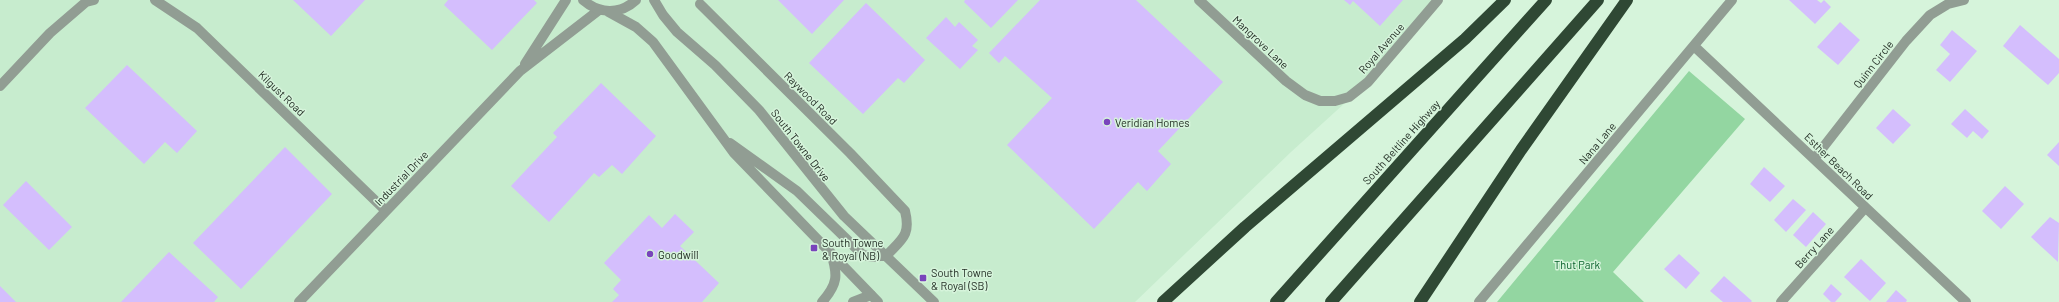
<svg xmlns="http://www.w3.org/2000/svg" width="2059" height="302" font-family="Barlow,sans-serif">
<rect width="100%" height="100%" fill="#d6f4db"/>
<path fill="#c7ecce" d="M0,0h1438l-70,82 -77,70 -156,150h-1135z"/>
<path fill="#93d6a1" d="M1689,71l56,48 -132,153 31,30h-147z"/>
<path fill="#d4befd" d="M293,0h72l-34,36z
M448,0h86l3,3 -45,47 -48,-45z
M778,0h66l-32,34z
M965,0h53l-27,28 -27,-26z
M1040,0h96l87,82 -65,69 13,13 -24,27 -9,-9 -44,47 -87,-84 45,-47 -47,-42 -6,7 -10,-10z
M1344,0h59l-23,26 -27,-25 -3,4z
M1789,0h28l4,3 3,-3 7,7 -16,17z
M866,3l59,57 -21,23 -6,-5 -35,36 -54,-51z
M946,17l9,10 4,-5 19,18 -6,6 6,4 -18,19 -34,-31z
M1840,22l20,18 -22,25 -21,-18z
M2020,25l39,34v14l-11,12 -45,-39z
M1952,30l25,21 -27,31 -14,-12 14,-16 -10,-9z
M127,65l70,66 -20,22 -12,-11 -21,22 -59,-56z
M601,83l55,53 -34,38 -10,-9 -13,12 -5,-4 -45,49 -38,-36 46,-49 -4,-4z
M1893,109l18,16 -18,19 -17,-16z
M1965,109l24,22 -7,8 -9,-8 -6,7 -16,-14z
M2059,142v24l-12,-11z
M285,147l47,47 -91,95 -48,-46z
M1764,167l21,19 -15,16 -20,-18z
M26,181l46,46 -23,23 -46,-45z
M2005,186l19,18 -23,25 -19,-18z
M1793,199l13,11 -20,22 -12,-12z
M1813,212l13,12 -20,23 -13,-12z
M675,214l19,18 -14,14 39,37 -17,19h-90l7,-7 -6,-6 8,-9 -17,-17 45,-48 13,13z
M2050,217l9,6 -1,39 -27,-25z
M169,252l49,45 -4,5h-93z
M1679,254l21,19 -14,16 -22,-20z
M1861,259l25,24 -16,18 -26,-24z
M1724,276l28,25 -1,1h-28l-13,-11z
M1831,284l11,10 -7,8h-4l-8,-8z
M0,286l16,16h-16z
M1896,290l11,10 -1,2h-20z"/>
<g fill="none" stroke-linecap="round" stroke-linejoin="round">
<path stroke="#919d93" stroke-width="10" d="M155,0l42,28 189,183
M1199,0l87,81 19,14 15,6h15l14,-4 19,-15 70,-82
M700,4l150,149 55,58c6,24 -3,28 -18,44
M1695,47l271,255
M525,64l41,-64
M0,86l50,-53 36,-31 8,-2
M1814,159l92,-118 24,-26 18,-11 16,-4
M299,302l221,-231 79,-61
M822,302c16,-18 16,-27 9,-49
M853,302l18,-7
M1479,302l253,-302
M1781,302l84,-94"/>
<path stroke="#919d93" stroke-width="10" d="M583,0c16,14 37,15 53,0
M654,0l9,15 14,17 38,33 44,45 85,106 90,86
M607,11l29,16 17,15 81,111 144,149
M730,143l67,48 66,64 10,2 14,-2"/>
<path stroke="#2f4834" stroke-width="12" d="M1163,302l82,-75 220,-188 40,-39
M1276,302l270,-302
M1331,302l267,-302
M1420,302l101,-152 106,-150"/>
</g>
<g fill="#7944bb" stroke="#d6f4db" stroke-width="1.5">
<circle cx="1107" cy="122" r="4"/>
<rect x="810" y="244" width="8" height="8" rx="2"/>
<circle cx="650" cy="254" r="4"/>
<rect x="919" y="274" width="8" height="8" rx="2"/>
</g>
<g text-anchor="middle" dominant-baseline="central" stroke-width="3" stroke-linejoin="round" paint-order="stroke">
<g font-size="11" fill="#232e25" stroke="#d6f4db">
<text transform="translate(1261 42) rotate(43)">Mangrove Lane</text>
<text transform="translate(1381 48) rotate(-49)">Royal Avenue</text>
<text transform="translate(1873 64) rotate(-52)">Quinn Circle</text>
<text transform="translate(282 93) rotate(44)">Kilgust Road</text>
<text transform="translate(811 98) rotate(45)">Raywood Road</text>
<text transform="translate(1401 142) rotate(-48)">South Beltline Highway</text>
<text transform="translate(1597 143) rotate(-50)">Nana Lane</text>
<text transform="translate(801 145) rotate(52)">South Towne Drive</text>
<text transform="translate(1839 166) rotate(44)">Esther Beach Road</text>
<text transform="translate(401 178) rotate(-46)">Industrial Drive</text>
<text transform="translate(1814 247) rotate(-48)">Berry Lane</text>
</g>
<g font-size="11" fill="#232e25" stroke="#d6f4db" text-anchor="start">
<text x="1115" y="122">Veridian Homes</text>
<text x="822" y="242">South Towne<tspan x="822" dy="13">&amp; Royal (NB)</tspan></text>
<text x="658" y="254">Goodwill</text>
<text x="931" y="272">South Towne<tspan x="931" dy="13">&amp; Royal (SB)</tspan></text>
</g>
<g font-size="11" fill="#08602b" stroke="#d6f4db">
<text x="1577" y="264">Thut Park</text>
</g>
</g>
</svg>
